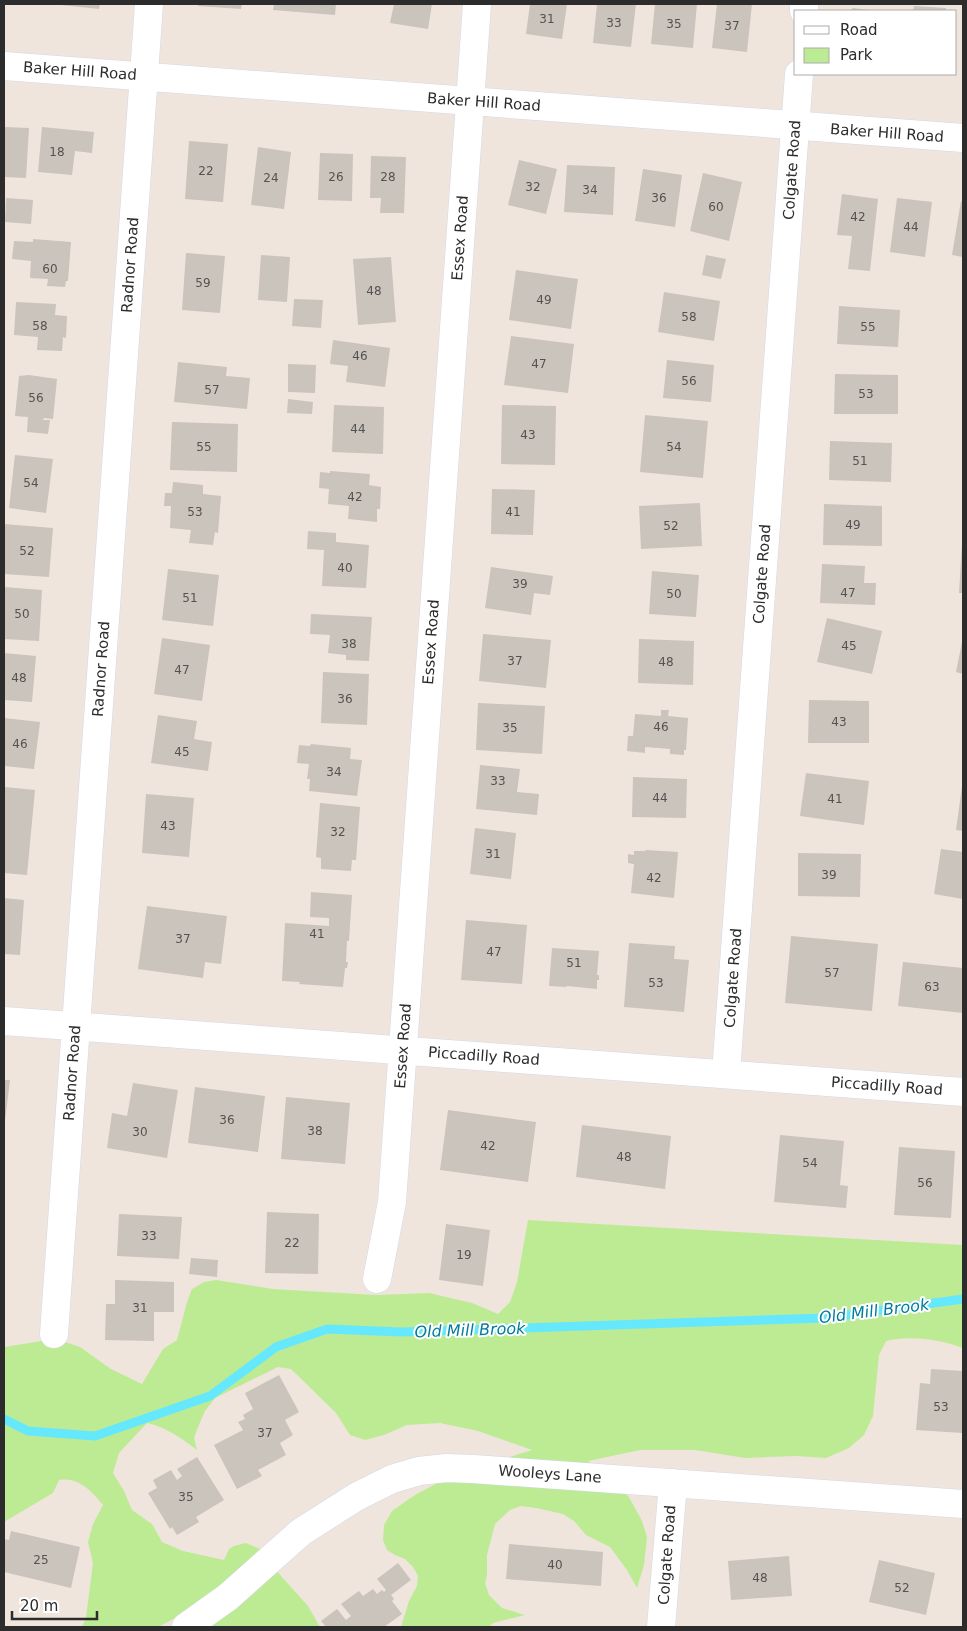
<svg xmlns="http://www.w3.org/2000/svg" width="967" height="1631" font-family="'DejaVu Sans',sans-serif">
<rect width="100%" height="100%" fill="#efe5dd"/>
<path fill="#bdeb94" d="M528,1220l435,25v103c-23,-9 -53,-13 -77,-7l-7,14 -6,61 -9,19 -15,13 -23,10 -30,-2 -51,2 -50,-8h-55l-52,11 41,36 13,24 5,16 -3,28 -7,23 -10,-18 -17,-23 -24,-12 -12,-14 -11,-7 -27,-6 -15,-2 -11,4 -15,14 -8,31v21l-2,7 4,12 13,13 23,7 -32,8 -4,4h-88l8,-26 8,-15 1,-10 -5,-9 -8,-8 -10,-4 -8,-5 -4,-10 1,-15 8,-14 23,-16 37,-20 80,-25 -54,-19 -38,-8 -33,2 -23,10 -19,5 -15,-5 -14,-22 -45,-44 -13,-2 -63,31 -10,13 -7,16 -4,11 3,12c-16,-12 -31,-23 -50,-27l-28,30 -6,20 11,18 8,19 20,14 10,18 21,9 41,9 5,-11 5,-3 12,-3 14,6 21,27 27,30 12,21h-110l2,-31 -12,9 -42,22h-76l4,-10 7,-54 -5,-21 5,-18 10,-19c-12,-14 -24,-28 -44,-25l-6,13 -49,29v-175l38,-6h20l18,6 31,22 31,15 21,-35 14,-9 10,-38 5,-13 12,-7 12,-2 57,9 103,6 53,-2 43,10 26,11 12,-12 7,-20z"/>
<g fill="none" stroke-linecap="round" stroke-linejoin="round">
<path stroke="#66e8fc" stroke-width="9" d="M4,1419l24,12 67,5 115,-40 66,-49 51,-18 74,3 425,-14 137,-19"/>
</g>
<path fill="#cac4bc" d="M61,4h39l-1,5 -38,-4z
M198,4h44l-1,5 -43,-3z
M274,4h62l-1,11 -62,-5z
M394,4h38l-4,25 -38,-6z
M530,4h37l-5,35 -36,-5z
M597,4h39l-5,43 -38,-4z
M655,4h42l-4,44 -42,-4z
M717,4h35l-5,48 -35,-4z
M914,6l32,2v3h-33z
M852,8l18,2v1h-18z
M4,127l25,1 -3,50 -22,-1z
M42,127l52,5 -2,21 -17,-2 -3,24 -34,-3z
M189,141l39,3 -5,58 -38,-3z
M258,147l33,5 -7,57 -33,-4z
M320,153l33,1 -1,47 -34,-1z
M371,156l35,1 -2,56h-24l1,-15h-11z
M519,160l38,9 -11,45 -38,-9z
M567,165l48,2 -2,48 -49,-3z
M643,169l39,6 -7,52 -40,-6z
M703,173l39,9 -13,59 -39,-10z
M842,194l36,5 -8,72 -22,-2 4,-33 -15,-1z
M6,198l27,2 -2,24 -26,-2z
M897,198l35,4 -7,55 -35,-5z
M961,201l2,1v55l-11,-2z
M33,239l38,3 -3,39h-2l-1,6 -18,-1 1,-7 -18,-1 1,-17 -19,-2 2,-18 19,1z
M186,253l39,3 -5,57 -38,-3z
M261,255l29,2 -3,45 -29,-2z
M706,255l20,4 -5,20 -19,-4z
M391,257l5,65 -38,3 -5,-66z
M516,270l62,9 -7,50 -62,-9z
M664,292l56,9 -6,40 -56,-9z
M294,299l29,1 -2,28 -29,-2z
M16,302l40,2 -1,11 12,1 -1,22 -3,-1 -1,14 -25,-1 1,-13 -24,-2z
M839,306l61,4 -2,37 -61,-3z
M511,336l63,8 -6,49 -64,-8z
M333,340l57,8 -5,39 -39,-5 2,-16 -18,-2z
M667,360l47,5 -3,37 -48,-4z
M178,362l49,5 -1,9 24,2 -3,31 -73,-7z
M288,364l28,1 -1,28 -27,-1z
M835,374l63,1v39h-64z
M29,375l28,4 -4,40 -9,-1 -1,2h7l-2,14 -21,-2 1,-15 -13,-1 4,-40z
M288,399l25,3 -1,12 -25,-1z
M334,405l50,2 -1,47 -51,-2z
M502,405l54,1 -1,59 -54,-1z
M645,415l63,6 -5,57 -63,-6z
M172,422l66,2 -1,48 -67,-2z
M830,441l62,2 -1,39 -62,-2z
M15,455l38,4 -7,54 -37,-5z
M330,471l40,3 -1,11 12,2 -1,22h-3v13l-29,-3 1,-13 -21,-2 1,-15 -10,-1 1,-16 10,1z
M173,482l30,3v9l18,2 -3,37 -3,-1 -2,13 -24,-2 2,-13 -21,-2 1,-22h-7l1,-13h7z
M492,489l43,1 -2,45 -42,-1z
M700,503l2,43 -61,3 -2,-43z
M824,504l58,2v40l-59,-1z
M4,524l49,4 -4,49 -45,-3z
M308,531l28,2v9l33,3 -3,43 -44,-2 2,-36 -17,-1z
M962,543h1v50h-4z
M822,564l43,2 -1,17h12l-1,22 -55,-2z
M491,567l62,9 -3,19 -16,-2 -3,22 -46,-7z
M168,569l51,6 -6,51 -51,-6z
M652,571l47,4 -3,42 -47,-3z
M4,587l38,3 -3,51 -35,-2z
M311,614l61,3 -3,44 -23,-1v-5l-18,-2 2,-18 -20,-1z
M827,618l55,13 -10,43 -55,-12z
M483,634l68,6 -5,48 -67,-7z
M162,638l48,7 -8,56 -48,-7z
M639,639l55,2 -1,44 -55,-2z
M962,642h1v32l-7,-2z
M4,653l32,3 -4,46 -28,-2z
M323,672l46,2 -2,51 -46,-2z
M809,700l60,1v42h-61z
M478,703l67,3 -3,48 -66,-4z
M661,710h8l-1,6 20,2 -2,32h-2v5l-14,-1v-5l-25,-2v6l-18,-2 1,-15h5l2,-22 26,2z
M158,715l39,6 -3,18 18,3 -4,29 -57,-8z
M4,718l36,4 -6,47 -30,-3z
M311,744l40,4 -1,11 12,1 -5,36 -48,-5 1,-12h-3l2,-15 -12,-1 2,-18 11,1z
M480,765l40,4 -3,23 22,2 -2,21 -61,-6z
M806,773l63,8 -5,44 -64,-9z
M633,777l54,2 -1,39 -54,-1z
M962,786h1v45l-7,-1z
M5,787l30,3 -8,85 -23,-2z
M146,794l48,4 -5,59 -47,-4z
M320,803l40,4 -4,53h-4l-1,11 -30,-2v-11l-5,-1z
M475,828l41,5 -5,46 -41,-5z
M941,849l22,3v47l-29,-5z
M646,850l32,2 -4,46 -43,-5 3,-29 -6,-1v-9l6,1v-4h11z
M798,853l63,1 -1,43 -62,-1z
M311,892l41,3 -3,46h-2l-1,21h2l-1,6h-2l-2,19 -44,-3 1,-2 -18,-1 3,-58 44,3v-8l-19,-1z
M4,898l20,2 -4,55 -16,-1z
M147,906l80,10 -6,48 -16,-2 -2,16 -65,-9z
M466,920l61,5 -5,59 -61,-4z
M791,936l87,8 -6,67 -87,-8z
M629,943l46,3 -1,13 15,1 -5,52 -60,-5z
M552,948l47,3 -2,24h2v5h-2v9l-30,-3 -1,1 -17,-1z
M903,962l60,6v45l-65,-7z
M4,1080h6l-5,41h-1z
M133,1083l45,7 -11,68 -60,-10 5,-35 15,3z
M195,1087l70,9 -7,56 -70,-9z
M286,1097l64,6 -5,61 -64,-5z
M448,1110l88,12 -8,60 -88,-12z
M582,1125l89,11 -6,53 -89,-12z
M780,1135l64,6 -4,44 8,1 -2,22 -72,-6z
M899,1147l56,4 -4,67 -57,-3z
M267,1212l52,2 -1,60 -53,-1z
M119,1214l63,3 -3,42 -62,-3z
M446,1224l44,6 -7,56 -44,-6z
M191,1258l27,2 -1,17 -28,-3z
M115,1280l59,2v30h-20v29l-49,-1 1,-36h9z
M931,1369l32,2v62l-47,-3 4,-47 10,1z
M279,1375l20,37 -14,8 8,15 -13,8 6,12 -28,15 4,6 -25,13 -23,-44 29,-15 -5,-8 7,-3 -2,-4 10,-6 -8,-16z
M197,1457l27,43 -28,17 3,5 -22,13 -5,-8 -2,2 -22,-36 9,-5 -4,-8 18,-10 6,10 5,-4 -5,-7z
M11,1531l69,16 -9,41 -67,-16v-33l5,1z
M509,1544l94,8 -2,34 -95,-7z
M789,1556l3,40 -61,4 -3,-39z
M879,1560l56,13 -9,42 -57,-13z
M398,1563l13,17 -20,15 3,4 -2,2 10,13 -18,13h-58l-5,-6 16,-12 9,11 5,-4 -10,-12 18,-13 4,5 10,-7 4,5 5,-4 2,2 2,-2 -9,-11z"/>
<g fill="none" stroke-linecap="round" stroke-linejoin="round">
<defs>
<path id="minor" d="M804,11v-7
M4,66l959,72
M4,1021l959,71
M726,1073l73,-999
M377,1279l15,-77 85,-1198
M54,1334l95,-1330
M186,1627l42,-30 73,-65 55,-35 36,-18 27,-8 27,-3 27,1 490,35
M661,1627l12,-144"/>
</defs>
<use href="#minor" stroke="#d2d9e6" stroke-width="29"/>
<use href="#minor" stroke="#fff" stroke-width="28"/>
</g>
<g text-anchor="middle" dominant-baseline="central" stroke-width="4" stroke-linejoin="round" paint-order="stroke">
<g font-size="12" fill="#545250">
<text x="547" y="19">31</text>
<text x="614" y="23">33</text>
<text x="674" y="24">35</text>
<text x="732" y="26">37</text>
<text x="57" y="152">18</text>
<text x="206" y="171">22</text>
<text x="336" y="177">26</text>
<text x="388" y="177">28</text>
<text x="271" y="178">24</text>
<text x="533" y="187">32</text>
<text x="590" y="190">34</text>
<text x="659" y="198">36</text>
<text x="716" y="207">60</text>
<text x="858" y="217">42</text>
<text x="911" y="227">44</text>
<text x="50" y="269">60</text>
<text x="203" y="283">59</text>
<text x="374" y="291">48</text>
<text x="544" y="300">49</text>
<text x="689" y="317">58</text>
<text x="40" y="326">58</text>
<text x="868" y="327">55</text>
<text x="360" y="356">46</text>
<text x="539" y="364">47</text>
<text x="689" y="381">56</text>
<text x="212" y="390">57</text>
<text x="866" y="394">53</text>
<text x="36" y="398">56</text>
<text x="358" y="429">44</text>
<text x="528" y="435">43</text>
<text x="204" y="447">55</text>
<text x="674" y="447">54</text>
<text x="860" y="461">51</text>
<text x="31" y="483">54</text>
<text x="355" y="497">42</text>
<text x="195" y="512">53</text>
<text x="513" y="512">41</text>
<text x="853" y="525">49</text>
<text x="671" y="526">52</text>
<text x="27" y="551">52</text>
<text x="345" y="568">40</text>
<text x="520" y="584">39</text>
<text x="848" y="593">47</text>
<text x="674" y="594">50</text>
<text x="190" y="598">51</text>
<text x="22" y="614">50</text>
<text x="349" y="644">38</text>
<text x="849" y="646">45</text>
<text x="515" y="661">37</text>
<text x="666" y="662">48</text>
<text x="182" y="670">47</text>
<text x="19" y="678">48</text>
<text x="345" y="699">36</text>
<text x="839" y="722">43</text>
<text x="661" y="727">46</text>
<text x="510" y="728">35</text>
<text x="20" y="744">46</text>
<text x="182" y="752">45</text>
<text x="334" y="772">34</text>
<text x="498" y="781">33</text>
<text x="660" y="798">44</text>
<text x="835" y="799">41</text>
<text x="168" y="826">43</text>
<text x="338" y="832">32</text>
<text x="493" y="854">31</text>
<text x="829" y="875">39</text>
<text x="654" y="878">42</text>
<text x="317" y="934">41</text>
<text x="183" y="939">37</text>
<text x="494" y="952">47</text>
<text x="574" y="963">51</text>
<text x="832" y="973">57</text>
<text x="656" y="983">53</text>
<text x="932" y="987">63</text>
<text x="227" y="1120">36</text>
<text x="315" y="1131">38</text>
<text x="140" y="1132">30</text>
<text x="488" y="1146">42</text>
<text x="624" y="1157">48</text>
<text x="810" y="1163">54</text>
<text x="925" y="1183">56</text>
<text x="149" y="1236">33</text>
<text x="292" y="1243">22</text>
<text x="464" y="1255">19</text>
<text x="140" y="1308">31</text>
<text x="941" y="1407">53</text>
<text x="265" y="1433">37</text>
<text x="186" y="1497">35</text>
<text x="41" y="1560">25</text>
<text x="555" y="1565">40</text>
<text x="760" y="1578">48</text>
<text x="902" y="1588">52</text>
</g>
<g font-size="15" fill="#2c2c2c" stroke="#fff">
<text transform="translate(80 71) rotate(4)">Baker Hill Road</text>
<text transform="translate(484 102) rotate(4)">Baker Hill Road</text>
<text transform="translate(887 133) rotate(4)">Baker Hill Road</text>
<text transform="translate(792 170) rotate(-86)">Colgate Road</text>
<text transform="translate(460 238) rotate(-86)">Essex Road</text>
<text transform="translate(130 265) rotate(-86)">Radnor Road</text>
<text transform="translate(762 574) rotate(-86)">Colgate Road</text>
<text transform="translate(431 642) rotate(-86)">Essex Road</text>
<text transform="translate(101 669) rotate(-86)">Radnor Road</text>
<text transform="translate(733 978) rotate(-86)">Colgate Road</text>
<text transform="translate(403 1046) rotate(-86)">Essex Road</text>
<text transform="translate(484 1056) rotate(4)">Piccadilly Road</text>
<text transform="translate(72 1073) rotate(-86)">Radnor Road</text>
<text transform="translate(887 1086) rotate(4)">Piccadilly Road</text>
<text transform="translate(550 1474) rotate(4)">Wooleys Lane</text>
<text transform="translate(667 1555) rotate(-86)">Colgate Road</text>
</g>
<g font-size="16" font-style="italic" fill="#027c9d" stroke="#fff">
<text transform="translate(874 1311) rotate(-7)">Old Mill Brook</text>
<text transform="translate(470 1330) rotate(-2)">Old Mill Brook</text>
</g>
</g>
<rect width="967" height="1631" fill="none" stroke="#2c2c2c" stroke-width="10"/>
<rect x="794" y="10" width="162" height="65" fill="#ffffff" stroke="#ababab"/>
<rect x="804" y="26" width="25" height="8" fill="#ffffff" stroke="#ababab"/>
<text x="840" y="35" font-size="15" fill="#2c2c2c">Road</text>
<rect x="804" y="48" width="25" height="15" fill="#bdeb94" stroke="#ababab"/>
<text x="840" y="60" font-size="15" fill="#2c2c2c">Park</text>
<path d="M12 1611v8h85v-8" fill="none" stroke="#2c2c2c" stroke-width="2.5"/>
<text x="20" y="1611" font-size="15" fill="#2c2c2c" stroke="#ffffff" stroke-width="4" paint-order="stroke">20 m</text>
</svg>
